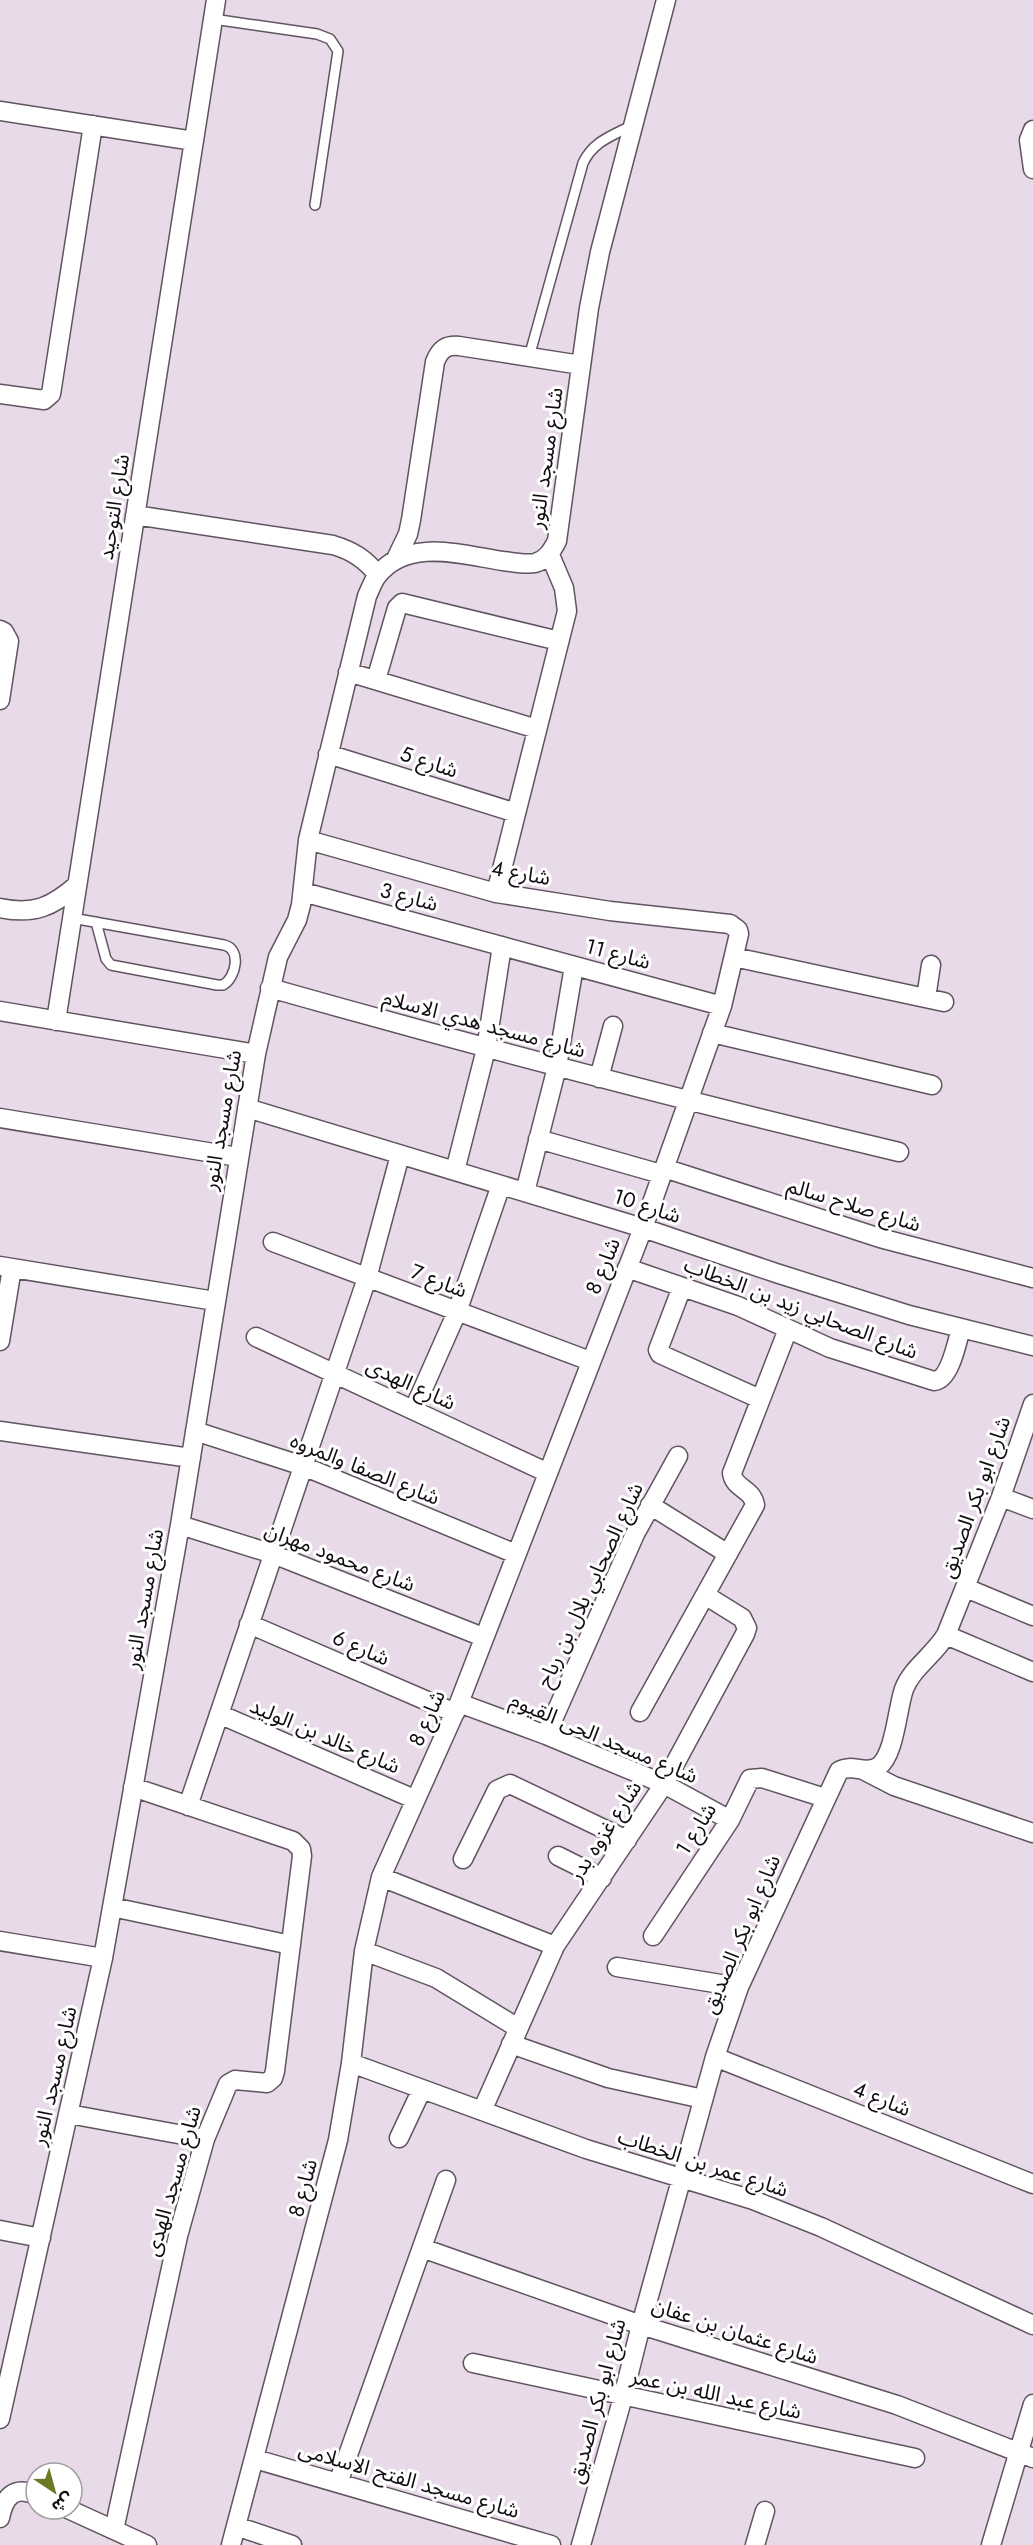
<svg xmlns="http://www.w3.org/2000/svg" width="1033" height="2545" font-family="Jost,'Noto Sans Arabic',sans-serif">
<rect width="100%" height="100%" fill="#e8dae8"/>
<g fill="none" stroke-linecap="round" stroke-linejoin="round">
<defs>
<path id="lane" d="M213,19l104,15 13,5 8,12 -23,154
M529,357l54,-194c10,-21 28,-27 48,-37
M72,918l152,27c18,4 12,33 -1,40h-6l-106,-20 -5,-6 -10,-37"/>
<path id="street" d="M0,111l194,30
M1033,130l-4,10 4,29
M0,394l44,6 7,-6 42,-269
M135,515l198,30c20,6 32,14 45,30
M396,559l12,-25 3,-14 24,-158c5,-13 11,-17 24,-16l122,19
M0,630l4,2 5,9 -9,59
M348,672l189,57
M376,680l21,-72 5,-5 157,38
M328,754l188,59
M303,892l419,114
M496,893l71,-282 -3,-23 -14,-33
M0,908c34,7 52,-1 77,-23
M734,957l210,45
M270,988c209,59 418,114 629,164
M926,998l5,-33
M0,1011l256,43
M56,1021l160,-1021
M712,1033l220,52
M599,1078l14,-52
M247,1108l396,120 133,45 133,42 124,31
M0,1118l238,39
M538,1139l123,35
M664,1168l216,70 153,40
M455,1171l31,-122 16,-103
M525,1192l32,-125 17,-101
M273,1242l317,119
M0,1266l215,35
M627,1268l111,38 92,42 104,33c16,-1 23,-39 27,-53
M682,1287l-24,63 2,4 100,45
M256,1337l290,135
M0,1341l12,-73
M414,1409l43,-97 44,-127
M0,1431l191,27
M195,1431l108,35 213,88
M1001,1497l32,12
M650,1505l78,49
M180,1525l93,29 210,83
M966,1588l67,28
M249,1624l206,89
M946,1635l87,37
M459,1703l87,32 118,49 66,36
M640,1712l115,-207c-3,-17 -21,-16 -23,-32l56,-144
M219,1714l195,85
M546,1735l89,-201 43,-78
M865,1771l29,15 139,47
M188,1806l179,-528 33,-123
M558,1856l44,22
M463,1859l34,-69 13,-6 117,56
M381,1877l174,69
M112,1907l179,38
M653,1936l77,-116 20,-41 12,-1 63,20
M0,1941l103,17
M364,1951l72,27 82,50
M617,1967l122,20
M511,2044l97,34 95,21
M715,2057l318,127
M351,2063l235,86 167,51 68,27 212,98
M482,2111l73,-165 109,-162 81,-150 2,-6 -5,-10 -37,-23
M69,2114l136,25
M399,2138l23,-49
M0,2230l41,8
M422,2248l219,77 256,80 136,53
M473,2363l442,95
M0,2419l103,-461 77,-433 76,-471 22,-97 19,-37 4,-15 7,-65 59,-244c3,-6 6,-15 10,-20 30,-39 86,-21 126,-15 10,1 22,4 32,2 12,-3 17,-13 22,-22l32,-233 11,-56 66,-252
M255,2459l296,86
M338,2483l108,-303
M68,2509l79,36
M0,2518c4,-20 13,-33 36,-23
M236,2526l56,19
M114,2530l64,-294 27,-97 23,-55 7,-4 32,3 6,-5 2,-7 27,-215 -1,-7 -8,-8 -160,-54
M231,2545l107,-405 13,-77 13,-112 17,-74 78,-174 184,-475 79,-222 17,-72 -1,-4 -8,-6 -120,-13 -114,-18 -188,-53
M581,2545l42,-148 18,-72 74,-268 24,-70 100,-216c13,-8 26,4 39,-4 17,-12 19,-58 26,-78 8,-21 30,-34 42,-54l55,-138 32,-93
M755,2545l10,-34
M991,2545l42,-141"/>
</defs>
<use href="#lane" stroke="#605460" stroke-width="12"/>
<use href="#street" stroke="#605460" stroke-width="21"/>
<use href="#lane" stroke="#fff" stroke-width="9"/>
<use href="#street" stroke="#fff" stroke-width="18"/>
</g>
<g text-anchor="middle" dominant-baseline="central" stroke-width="6" stroke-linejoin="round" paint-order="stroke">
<g font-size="21" fill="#120d12" stroke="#fff">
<text transform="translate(546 458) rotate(-82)">شارع مسجد النور</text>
<text transform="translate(114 507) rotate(-81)">شارع التوحيد</text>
<text transform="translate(429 762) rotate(18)">شارع 5</text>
<text transform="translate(521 873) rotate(10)">شارع 4</text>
<text transform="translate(409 897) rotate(15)">شارع 3</text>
<text transform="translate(618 954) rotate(15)">شارع 11</text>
<text transform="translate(484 1024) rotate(15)">شارع مسجد هدي الاسلام</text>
<text transform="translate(222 1120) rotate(-80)">شارع مسجد النور</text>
<text transform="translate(854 1205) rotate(17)">شارع صلاح سالم</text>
<text transform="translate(647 1206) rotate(18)">شارع 10</text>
<text transform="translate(603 1266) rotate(-68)">شارع 8</text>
<text transform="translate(439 1281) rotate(21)">شارع 7</text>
<text transform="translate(801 1308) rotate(21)">شارع الصحابي زيد بن الخطاب</text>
<text transform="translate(411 1384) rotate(25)">شارع الهدى</text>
<text transform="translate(365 1469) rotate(22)">شارع الصفا والمروه</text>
<text transform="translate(975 1497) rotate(-70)">شارع ابو بكر الصديق</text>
<text transform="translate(340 1557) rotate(21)">شارع محمود مهران</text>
<text transform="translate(590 1585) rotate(-65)">شارع الصحابي بلال بن رباح</text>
<text transform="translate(144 1599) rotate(-80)">شارع مسجد النور</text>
<text transform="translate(361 1648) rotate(23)">شارع 6</text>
<text transform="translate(427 1718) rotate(-66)">شارع 8</text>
<text transform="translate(325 1736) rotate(23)">شارع خالد بن الوليد</text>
<text transform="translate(604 1738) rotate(23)">شارع مسجد الحى القيوم</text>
<text transform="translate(696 1829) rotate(-58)">شارع 1</text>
<text transform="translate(605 1831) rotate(-57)">شارع غزوه بدر</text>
<text transform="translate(741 1934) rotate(-67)">شارع ابو بكر الصديق</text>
<text transform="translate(54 2076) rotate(-77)">شارع مسجد النور</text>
<text transform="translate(882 2099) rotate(22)">شارع 4</text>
<text transform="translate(703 2163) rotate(18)">شارع عمر بن الخطاب</text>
<text transform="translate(173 2181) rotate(-74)">شارع مسجد الهدى</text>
<text transform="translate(303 2188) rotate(-75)">شارع 8</text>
<text transform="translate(735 2331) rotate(18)">شارع عثمان بن عفان</text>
<text transform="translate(716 2394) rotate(12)">شارع عبد الله بن عمر</text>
<text transform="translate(597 2401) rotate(-75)">شارع ابو بكر الصديق</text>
<text transform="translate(409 2480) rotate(16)">شارع مسجد الفتح الاسلامى</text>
</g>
</g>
<g transform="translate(54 2491) rotate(144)"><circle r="28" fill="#ffffff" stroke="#a09ea0" stroke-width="1.5"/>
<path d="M0-4.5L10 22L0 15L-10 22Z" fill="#6e7925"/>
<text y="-9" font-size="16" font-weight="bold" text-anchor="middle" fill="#120d12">ش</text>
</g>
</svg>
